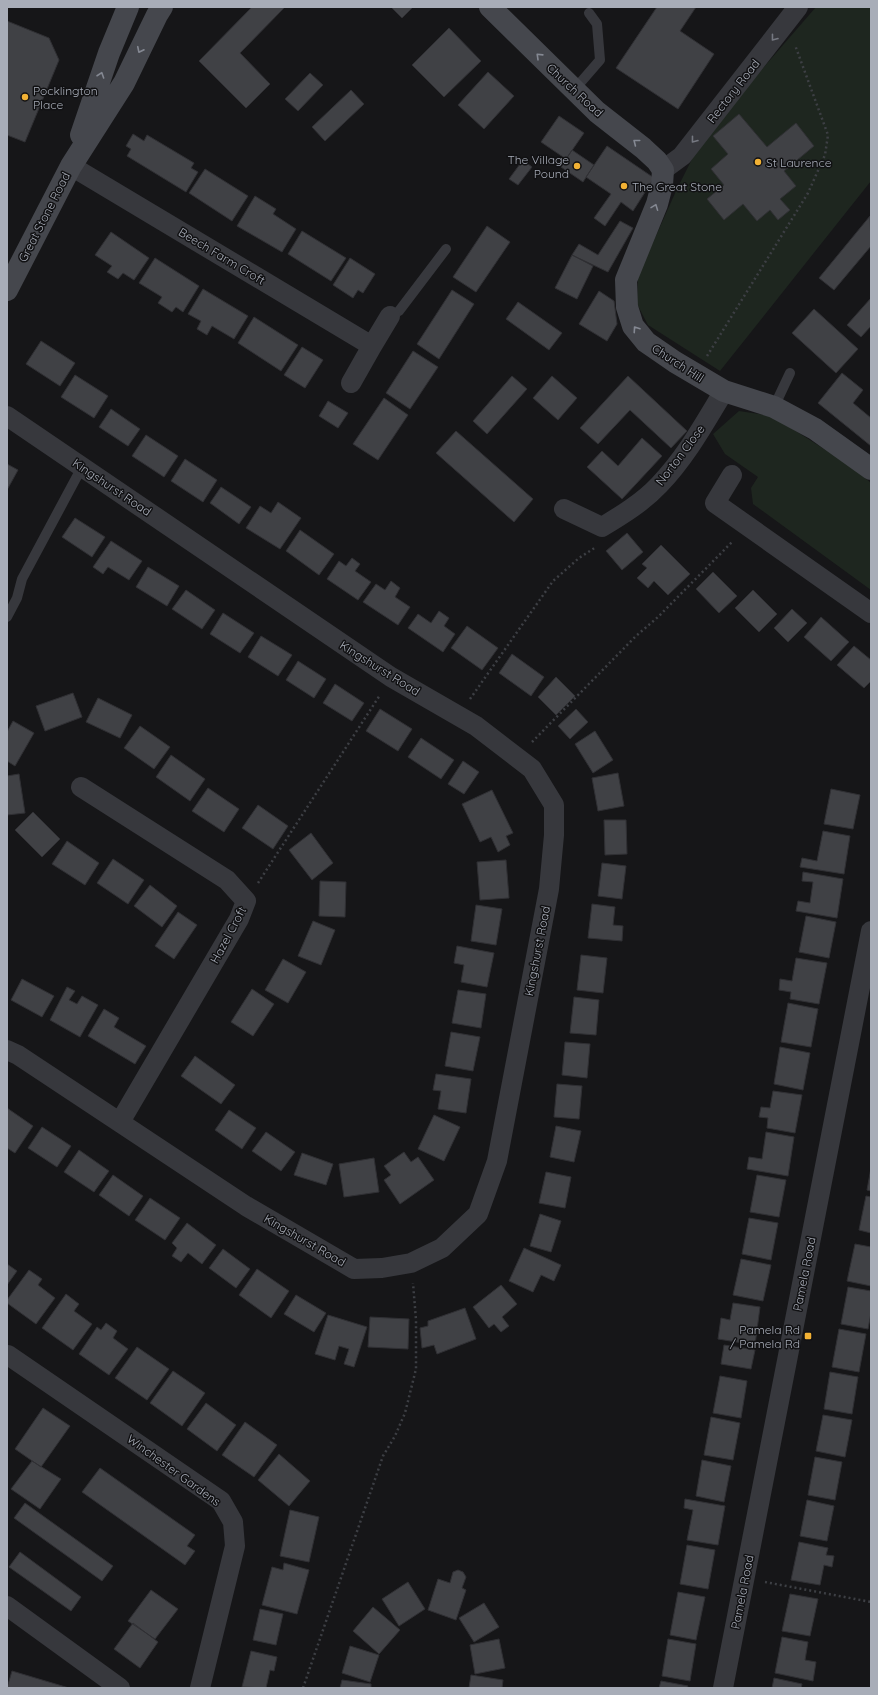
<svg xmlns="http://www.w3.org/2000/svg" width="878" height="1695" font-family="Quicksand,sans-serif">
<rect width="100%" height="100%" fill="#161618"/>
<path fill="#1e261f" d="M816,7h55v174l-151,190 -72,-46 -11,-21 1,-28 38,-85 19,-38 22,-32z
M739,411l33,5 79,50 20,17v107l-118,-86 -2,-16 7,-11 -33,-23 -12,-20z"/>
<path fill="#404145" stroke="#303034" d="M252,7h33l-45,46 30,31 -24,24 -47,-47z
M391,7h22l-11,11z
M657,7h39l-16,24 34,23 -36,55 -62,-41z
M7,21l42,17 10,22 -34,82 -18,-7z
M449,28l32,33 -37,36 -32,-32z
M488,72l26,24 -30,33 -26,-24z
M310,73l13,12 -25,26 -13,-12z
M351,90l13,14 -39,37 -13,-14z
M739,114l28,33 29,-24 18,23 -30,25 12,15 -16,13 10,11 -12,10 -8,-10 -13,11 -14,-17 -19,16 -17,-21 17,-14 -13,-16 17,-15 -15,-18z
M559,116l25,17 -18,26 -25,-17z
M133,134l11,7 3,-6 47,28 -3,5 7,4 -12,20 -59,-36 4,-7 -5,-3z
M607,146l47,32 -21,33 -12,-9 -16,24 -11,-8 17,-24 -25,-17z
M572,150l22,15 -11,17 -22,-15z
M523,160l9,7 -14,18 -9,-6z
M205,169l43,27 -16,25 -43,-28z
M255,196l21,13 -3,5 23,15 -14,23 -45,-26z
M870,216l1,30 -37,44 -15,-12z
M620,221l13,7 -25,44 -36,-17 7,-11 19,11z
M487,226l23,16 -34,50 -23,-15z
M302,231l44,27 -15,23 -43,-27z
M111,232l38,26 -15,22 -11,-7 -5,6 -11,-7 5,-6 -17,-11z
M572,255l21,11 -16,33 -22,-11z
M155,258l44,28 -16,26 -7,-5 -4,5 -14,-9 4,-6 -23,-14z
M350,258l25,16 -12,19 -5,-3 -5,8 -20,-13z
M203,289l45,27 -14,23 -22,-13 -5,9 -10,-6 4,-8 -13,-7z
M452,290l22,14 -35,55 -22,-15z
M599,291l15,10 3,23 -10,17 -28,-17z
M871,298v28l-10,11 -14,-12z
M518,302l44,31 -13,17 -43,-31z
M814,309l44,40 -22,24 -44,-40z
M254,317l44,28 -17,26 -43,-28z
M41,341l34,22 -15,23 -34,-22z
M302,347l21,13 -18,28 -21,-13z
M413,351l25,16 -28,42 -24,-16z
M842,373l21,17 -10,13 18,15v28l-53,-43z
M75,375l33,21 -14,22 -33,-21z
M512,376l15,13 -40,45 -14,-13z
M552,376l25,22 -19,22 -25,-22z
M628,376l59,55 -16,17 -41,-38 -32,34 -18,-16z
M384,398l24,17 -30,45 -25,-16z
M328,401l20,12 -10,15 -19,-12z
M111,409l29,20 -12,17 -29,-19z
M456,431l77,68 -19,23 -78,-69z
M146,435l32,21 -14,21 -32,-21z
M642,438l20,18 -40,43 -35,-32 15,-16 16,15z
M185,459l32,21 -14,22 -32,-21z
M7,464l11,6 -11,20z
M221,487l30,20 -12,17 -29,-21z
M278,502l23,16 -21,31 -34,-21 14,-22 11,7z
M75,518l30,19 -13,20 -30,-20z
M300,530l34,24 -15,21 -33,-24z
M627,533l16,19 -21,18 -16,-19z
M111,541l31,20 -13,19 -21,-13 -5,7 -10,-7z
M661,545l29,29 -22,21 -14,-14 -6,7 -11,-10 10,-10 -5,-4z
M352,558l8,6 -5,7 16,11 -13,18 -31,-21 12,-18 7,5z
M148,567l31,19 -12,20 -31,-19z
M713,572l24,24 -18,17 -23,-24z
M391,581l9,7 -5,9 15,10 -12,18 -35,-23 13,-18 9,6z
M186,590l29,20 -13,19 -30,-20z
M753,590l24,24 -18,18 -24,-24z
M792,609l15,14 -19,19 -14,-14z
M439,611l10,7 -5,8 11,8 -12,18 -35,-24 10,-14 13,9z
M223,613l31,20 -14,20 -30,-19z
M821,617l28,25 -18,19 -27,-24z
M467,626l31,22 -16,22 -31,-22z
M261,636l31,19 -14,21 -30,-19z
M854,646l17,14v21l-7,7 -27,-23z
M512,654l32,23 -13,19 -32,-23z
M298,661l28,18 -12,19 -28,-18z
M556,677l19,19 -19,19 -18,-18z
M335,684l29,19 -12,18 -29,-18z
M73,693l9,24 -37,14 -9,-25z
M98,698l34,17 -12,23 -34,-16z
M380,709l32,20 -14,22 -32,-20z
M576,709l12,13 -18,17 -12,-13z
M13,721l21,12 -19,33 -8,-5v-29z
M140,726l30,21 -16,22 -30,-21z
M595,731l18,29 -20,13 -18,-29z
M421,738l33,22 -13,19 -33,-22z
M171,755l34,24 -15,22 -34,-24z
M463,761l16,11 -15,22 -16,-10z
M618,773l6,33 -26,5 -6,-33z
M19,774l6,39 -18,2v-39z
M208,788l31,21 -15,23 -32,-21z
M831,789l29,6 -7,34 -29,-5z
M492,790l21,43 -7,3 4,9 -12,7 -7,-15 -11,5 -18,-38z
M258,805l30,21 -15,23 -31,-21z
M33,812l27,27 -18,18 -27,-27z
M604,820h22l1,34 -22,1z
M823,831l27,5 -6,38 -44,-7 2,-9 15,3z
M311,833l22,30 -21,17 -23,-30z
M67,841l32,22 -14,22 -33,-21z
M113,859l31,21 -16,24 -31,-21z
M506,860l3,38 -29,2 -3,-38z
M602,863l24,3 -4,33 -24,-3z
M803,872l40,7 -6,39 -41,-7 2,-10 12,2 3,-21 -11,-1z
M320,881l26,1 -1,35 -26,-1z
M150,885l27,21 -15,21 -28,-21z
M592,904l23,3 -2,18 10,1 -1,15 -34,-3z
M476,905l26,4 -6,36 -25,-4z
M178,912l19,13 -23,34 -19,-13z
M806,916l30,6 -7,36 -30,-6z
M313,921l22,9 -14,35 -23,-9z
M457,946l37,7 -7,34 -26,-5 3,-17 -10,-2z
M581,955l26,3 -4,35 -26,-3z
M796,958l31,5 -8,41 -29,-5 1,-7 -12,-2 1,-11 12,2z
M283,959l23,13 -18,31 -23,-13z
M22,979l32,17 -12,21 -31,-17z
M67,987l8,4 -6,9 8,4 5,-8 16,9 -18,32 -30,-17z
M252,989l22,15 -21,32 -22,-14z
M458,990l28,4 -5,34 -29,-5z
M574,997l25,3 -3,35 -26,-2z
M788,1003l30,6 -7,38 -30,-5z
M104,1009l15,9 -5,9 32,19 -11,18 -47,-28z
M451,1032l29,5 -7,34 -28,-5z
M565,1042l25,2 -3,34 -25,-3z
M780,1047l30,6 -7,37 -29,-6z
M195,1056l40,29 -14,19 -40,-28z
M436,1074l35,5 -5,34 -28,-4 3,-18 -8,-1z
M557,1084l25,2 -3,33 -25,-2z
M773,1091l29,4 -7,38 -28,-5 1,-10 -9,-1 2,-10 9,1z
M7,1108l26,18 -18,27 -8,-5z
M229,1110l27,18 -14,21 -27,-19z
M434,1115l26,12 -16,34 -26,-12z
M556,1126l25,5 -7,31 -24,-5z
M42,1127l29,19 -14,21 -29,-19z
M266,1132l29,20 -14,19 -29,-20z
M766,1132l28,5 -6,39 -41,-7 2,-12 13,2z
M79,1150l30,21 -15,21 -30,-20z
M404,1152l7,10 7,-5 16,23 -34,24 -16,-24 7,-5 -7,-9z
M302,1153l31,11 -7,21 -32,-10z
M374,1158l5,34 -35,5 -5,-33z
M871,1168v23l-4,-1z
M546,1172l25,5 -6,31 -26,-5z
M113,1175l30,21 -14,20 -30,-21z
M757,1175l29,5 -7,37 -29,-5z
M866,1196l5,1v36l-12,-3z
M150,1198l30,20 -15,22 -30,-20z
M540,1214l21,7 -10,31 -21,-6z
M749,1218l29,5 -7,37 -29,-6z
M187,1223l29,22 -14,19 -14,-11 -7,9 -9,-6 5,-8 -5,-5z
M855,1244l16,3v39l-24,-5z
M524,1248l37,17 -7,16 -13,-6 -8,17 -24,-11z
M223,1249l27,20 -14,19 -27,-20z
M741,1259l30,6 -8,36 -30,-6z
M7,1264l10,7 -10,14z
M257,1269l32,22 -18,27 -32,-23z
M29,1270l13,9 -4,6 17,13 -19,26 -29,-21v-3z
M501,1285l16,19 -15,13 7,9 -8,6 -7,-8 -5,4 -16,-21z
M848,1287l23,4v22l-3,16 -27,-5z
M66,1294l13,10 -5,7 18,13 -19,26 -31,-22z
M296,1295l30,18 -12,19 -30,-18z
M733,1303l27,4 -5,38 -37,-6 3,-21 9,2z
M465,1308l11,31 -39,15 -3,-9 -12,3 -2,-20 8,-2v-5z
M328,1315l39,12 -13,40 -10,-3 5,-15 -10,-3 -4,14 -20,-6z
M370,1317l39,2 -1,30 -40,-2z
M106,1323l11,8 -4,7 15,11 -19,26 -30,-21 18,-27 4,3z
M839,1329l27,5 -7,38 -27,-5z
M724,1345l31,5 -4,19 -30,-5z
M137,1347l32,22 -22,31 -32,-22z
M173,1371l32,22 -23,33 -32,-23z
M830,1372l28,5 -6,37 -28,-5z
M720,1376l27,5 -6,37 -28,-5z
M206,1403l30,22 -19,26 -30,-22z
M43,1408l27,18 -29,41 -26,-18z
M823,1415l29,5 -7,37 -29,-6z
M711,1417l29,6 -7,37 -29,-5z
M245,1422l32,23 -23,32 -32,-22z
M279,1454l31,27 -21,25 -31,-26z
M815,1457l27,5 -7,38 -27,-5z
M702,1460l29,6 -7,36 -28,-6z
M32,1461l29,18 -21,30 -29,-20z
M100,1468l95,67 -8,11 8,5 -10,14 -103,-73z
M685,1499l40,7 -7,39 -31,-5 6,-30 -9,-2z
M807,1500l27,6 -7,35 -27,-5z
M25,1503l88,63 -11,15 -88,-63z
M290,1510l29,7 -10,45 -29,-6z
M799,1542l29,6 -2,7 8,1 -2,11 -8,-2 -4,20 -29,-5z
M687,1545l28,5 -7,39 -28,-5z
M20,1552l61,45 -10,14 -62,-44z
M284,1563l25,7 -12,44 -35,-9 10,-38 11,3z
M458,1570l5,2 3,5 -4,11 4,2 -10,30 -28,-10 10,-31 12,4 3,-11z
M408,1582l17,27 -26,17 -17,-27z
M151,1590l27,19 -23,30 -27,-18z
M678,1592l27,5 -9,43 -26,-5z
M790,1594l28,5 -8,37 -28,-5z
M484,1603l15,24 -25,15 -15,-24z
M373,1607l27,23 -21,24 -26,-23z
M260,1609l23,5 -7,31 -23,-5z
M133,1623l25,19 -18,26 -26,-19z
M782,1637l26,5 -3,18 11,2 -3,19 -38,-8z
M499,1639l6,29 -30,6 -5,-29z
M668,1639l28,5 -6,37 -28,-5z
M350,1646l29,9 -9,27 -28,-9z
M251,1651l26,6 -3,14 -4,-1 -4,18 -24,-1z
M12,1671l57,17h-62z
M471,1675l32,5 -1,8h-33z
M774,1678l28,6 -1,4h-29z
M342,1680l29,4v4h-31z
M661,1681l27,5 -1,2h-28z"/>
<g fill="none" stroke-linecap="round" stroke-linejoin="round">
<path stroke="#3d3f44" stroke-width="2.5" stroke-dasharray="2 3" stroke-linecap="butt" d="M707,356l101,-163 17,-38 3,-20 -33,-90
M470,699l83,-118 26,-23 17,-11
M532,742l104,-106 22,-19 75,-76
M258,883l122,-188
M765,1582l106,20
M303,1688l80,-232 12,-20 10,-23 11,-44v-49l-3,-37"/>
<path stroke="#37383d" stroke-width="10" d="M574,90l26,-30 -3,-36 -8,-11
M390,316l9,-5 47,-62
M774,407l16,-34
M7,617l10,-19 5,-19 60,-112"/>
<path stroke="#37383d" stroke-width="20" d="M71,166l301,180 -21,37
M663,170l19,-14 116,-149
M372,346l18,-30
M7,416l384,261 85,49 56,43 22,36v30l-5,54 -52,272 -19,53 -36,34 -31,15 -29,5 -28,1 -108,-63 -228,-151 -11,-5
M732,475l-17,28 156,110
M564,509l38,18c20,-12 41,-25 57,-42 27,-28 45,-61 65,-94
M81,787l146,93 19,21 -7,18 -119,203
M8,1355l213,146 12,21 2,24 -35,142
M7,1606l113,82
M723,1688l148,-757"/>
<path stroke="#45474d" stroke-width="22" d="M490,7l107,105 46,36 14,13 6,9 -1,15 -5,19 -31,76 1,27 6,19 13,16 29,20 49,29 50,16 41,22 56,40
M81,135l28,-82 19,-46
M7,290l64,-124 53,-83 33,-68 5,-8"/>
</g>
<defs><path id="oneway-chevron" d="M-2-3.5L2.5 0L-2 3.5" fill="none" stroke-width="1.6" stroke-linecap="round" stroke-linejoin="round"/></defs>
<g stroke="#757881">
<use href="#oneway-chevron" transform="translate(774 38) rotate(128)"/>
<use href="#oneway-chevron" transform="translate(694 140) rotate(128)"/>
</g>
<g stroke="#858993">
<use href="#oneway-chevron" transform="translate(140 50) rotate(116)"/>
<use href="#oneway-chevron" transform="translate(539 56) rotate(-136)"/>
<use href="#oneway-chevron" transform="translate(101 75) rotate(-71)"/>
<use href="#oneway-chevron" transform="translate(636 142) rotate(-142)"/>
<use href="#oneway-chevron" transform="translate(655 207) rotate(-69)"/>
<use href="#oneway-chevron" transform="translate(636 329) rotate(-124)"/>
</g>
<g fill="#f2b134" stroke="#111113" stroke-width="1.5">
<circle cx="25" cy="97" r="4"/>
<circle cx="758" cy="162" r="4"/>
<circle cx="577" cy="166" r="4"/>
<circle cx="624" cy="186" r="4"/>
<rect x="804" y="1332" width="8" height="8" rx="2"/>
</g>
<g text-anchor="middle" dominant-baseline="central" stroke-width="3" stroke-linejoin="round" paint-order="stroke">
<g font-size="12" fill="#a8adb8" stroke="#111113" text-anchor="start">
<text x="33" y="90">Pocklington<tspan x="33" dy="14">Place</tspan></text>
<text x="569" y="159" text-anchor="end">The Village<tspan x="569" dy="14">Pound</tspan></text>
<text x="766" y="162">St Laurence</text>
<text x="632" y="186">The Great Stone</text>
<text x="800" y="1329" text-anchor="end">Pamela Rd<tspan x="800" dy="14">/ Pamela Rd</tspan></text>
</g>
<g font-size="12" fill="#a8adb8" stroke="#111113">
<text transform="translate(575 90) rotate(43)">Church Road</text>
<text transform="translate(733 91) rotate(-52)">Rectory Road</text>
<text transform="translate(44 217) rotate(-63)">Great Stone Road</text>
<text transform="translate(222 256) rotate(31)">Beech Farm Croft</text>
<text transform="translate(678 363) rotate(33)">Church Hill</text>
<text transform="translate(680 455) rotate(-53)">Norton Close</text>
<text transform="translate(112 487) rotate(34)">Kingshurst Road</text>
<text transform="translate(380 668) rotate(32)">Kingshurst Road</text>
<text transform="translate(228 935) rotate(-62)">Hazel Croft</text>
<text transform="translate(537 951) rotate(-79)">Kingshurst Road</text>
<text transform="translate(305 1240) rotate(30)">Kingshurst Road</text>
<text transform="translate(804 1274) rotate(-79)">Pamela Road</text>
<text transform="translate(174 1470) rotate(36)">Winchester Gardens</text>
<text transform="translate(742 1592) rotate(-79)">Pamela Road</text>
</g>
</g>
<rect width="878" height="1695" fill="none" stroke="#a8adb8" stroke-width="16"/>
</svg>
